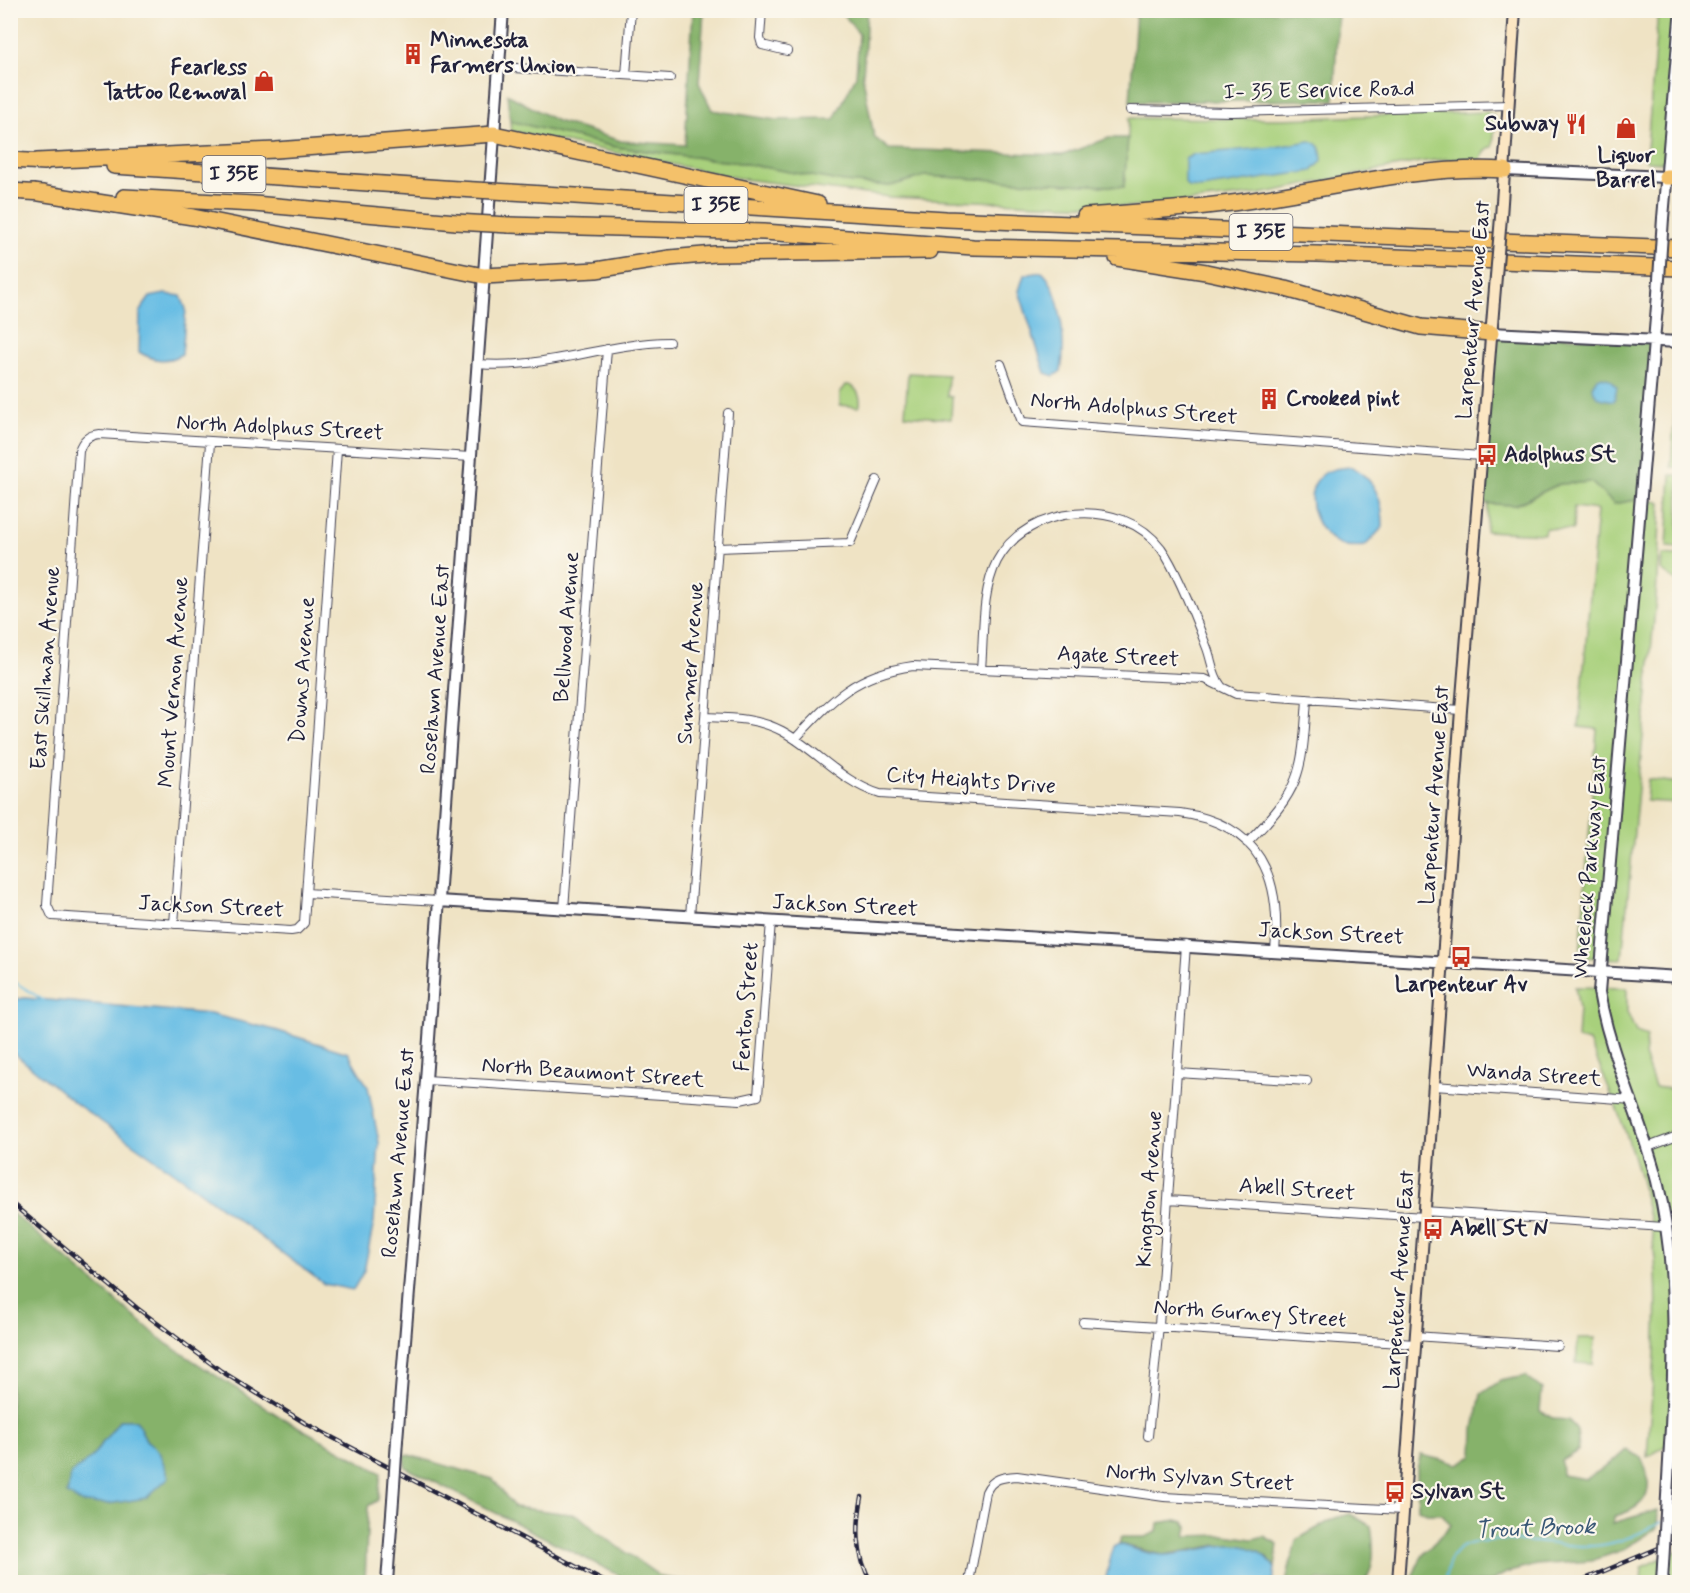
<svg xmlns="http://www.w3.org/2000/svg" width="1690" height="1593" font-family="Mynerve,sans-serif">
<rect width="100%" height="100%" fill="#fbf7ec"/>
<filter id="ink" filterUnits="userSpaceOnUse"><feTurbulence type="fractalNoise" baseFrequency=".0167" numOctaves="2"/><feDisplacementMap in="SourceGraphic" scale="12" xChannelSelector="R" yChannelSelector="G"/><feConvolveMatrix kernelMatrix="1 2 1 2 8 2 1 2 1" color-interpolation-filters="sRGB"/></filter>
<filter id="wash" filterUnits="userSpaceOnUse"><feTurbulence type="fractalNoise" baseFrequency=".008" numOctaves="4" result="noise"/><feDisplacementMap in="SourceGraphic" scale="24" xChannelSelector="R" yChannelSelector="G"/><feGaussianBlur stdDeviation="1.35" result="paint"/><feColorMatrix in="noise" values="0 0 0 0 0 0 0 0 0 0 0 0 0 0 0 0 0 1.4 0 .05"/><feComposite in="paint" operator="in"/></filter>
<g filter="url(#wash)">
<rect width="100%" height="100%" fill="#efe3c4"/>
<path fill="#a8d07b" stroke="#65795b" stroke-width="1.5" d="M1658,11h21v152l-33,-2z
M1486,112l7,3 2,8 -2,24 -5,1 -8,12 -34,-1 -27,3 -159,32 -120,13 -102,-3 -148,-7 -147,-18 -232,-48 -1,-10 105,26 126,16 103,19 46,4 35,-10 199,11 5,-69 152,1z
M908,373l40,2 -1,21 5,1 -1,22 -46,-4z
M846,385c10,-1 17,14 13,22l-19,-2v-12z
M1676,394h3v73h-8z
M1671,475h8v73l-12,-1z
M1591,482l23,22 27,-5 20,3 -5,96 -34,361 -42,-2 17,-228 -18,-2 18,-217 -23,-3 -1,23 -28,-2 -1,6 -58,-3 2,-27 28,1 43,-21z
M1662,555l17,1v27l-18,-13z
M1648,779l31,4v20l-33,-2z
M1575,987l52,1v24l9,20 11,4 -3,20 11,31 24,3v349l-32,18c4,-61 12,-122 9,-183 -4,-80 -35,-160 -67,-232l-12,-3 2,-31z
M1578,1338h17l-2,26 -17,-1z
M1679,1550v32h-38l1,-15z"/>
<path fill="#86b26b" stroke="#546a53" stroke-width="1.5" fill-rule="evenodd" d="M693,11h11l-5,72 13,27 64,10 58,-1 22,-43 3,-42 -18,-23h26l-4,66 11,60 15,12 174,6 46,-17h19l-4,49 -199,-11 -35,10 -46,-4 -103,-19 -126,-16 -105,-26 -3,-27 50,27 64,20 64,4z
M1136,11h202l-4,89 -204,2z
M1491,333l163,8 -13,158 -27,5 -23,-22 -32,2 -44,21 -38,-2z
M10,1211l157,133 112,72 102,57 -3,27 -10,6 -3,76h-354zM120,1420h16l10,20 13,12 -88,23 20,-17z
M1525,1376l17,13 -2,22 14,8 15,1 8,11 2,19 -18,11 1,14 24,4 23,-14 17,-15 15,7c14,30 9,50 -26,59l-3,7 46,-13 -1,18 -34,22 -32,11 -55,4 -30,8 -16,9h-79c4,-12 9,-26 19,-35 7,-8 15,-13 21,-22l-9,-11h-13l-11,-5 -1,-41 4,-13 37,9 15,-8 1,-27 7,-35 19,-13z
M405,1454l88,25 21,28 64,8 18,16 65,46 33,5h-62l-227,-115z
M1350,1514l21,12c3,19 5,41 -7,56h-38l-5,-2 -6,2h-29l10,-42 39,-22z
M1177,1520l7,2 4,5 -2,9 39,-1 28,4 11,-3 14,8 -3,24 -8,-11 -49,-12 -55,10 -44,-11 2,-7h24l12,-5 1,-9z"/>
<path fill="#67bde4" stroke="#447090" stroke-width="1.5" d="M1310,141c12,3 11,9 12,20l-10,10 -111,17 -13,-1 -3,-4v-24l9,-5 82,-7z
M1042,272c20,17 24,74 19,99l-7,5 -9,-3 -26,-82 5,-16z
M165,294l16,2 5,13 -4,45c-16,9 -28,7 -43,-2l1,-41 10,-14z
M1601,377l8,2 8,8 -3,14c-12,-2 -19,-2 -22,-15l5,-8z
M1352,467c24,13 31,34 31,60l-18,19c-8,1 -15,1 -23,-1 -24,-8 -43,-50 -21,-69 8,-8 21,-8 31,-9z
M25,998l185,16 65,16 73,23 20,34 11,55 -5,80 -10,49 -11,19 -29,-6 -141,-105 -108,-76 -64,-52v-51z
M120,1420h16l10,20 13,12 10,25 -23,21 -38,6 -26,-1 -15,-9 4,-20 20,-16z
M1119,1544c14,5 31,11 46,11 39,-1 80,-29 110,13l-2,14h-168l8,-35z"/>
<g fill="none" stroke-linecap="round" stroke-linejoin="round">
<path stroke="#67bde4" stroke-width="2" d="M10,979l33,21
M1670,1519l10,-6
M1444,1582c3,-11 5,-25 15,-33 26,-19 101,-1 133,-3 25,-1 48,-13 70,-24"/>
</g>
</g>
<g filter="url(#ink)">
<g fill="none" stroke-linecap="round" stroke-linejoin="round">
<defs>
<path id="minor" d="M762,10l-2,28 2,7 25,6
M499,67l171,11
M626,75l5,-65
M1130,110l102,2 277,-7
M478,364c65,6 126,-21 191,-22
M1001,364l21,58 459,34
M337,449l-33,474 -7,7 -6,1 -239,-15 -5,-11 32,-454c3,-10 9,-16 20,-17l372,23
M718,548l132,-5 27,-63
M981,669c3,-34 0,-77 16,-108 30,-57 125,-65 164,-13 17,24 35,71 46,100 5,13 5,26 14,38
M705,717c27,1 53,1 77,14 35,19 59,51 98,63l300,19c80,11 102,64 95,138
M795,739c37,-40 61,-65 118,-73l292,13 31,15 225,16
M1247,843c55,-55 55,-69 60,-144
M306,893l132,8
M564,909l43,-560
M690,916l38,-503
M174,924l36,-481
M1177,1073l130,8
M426,1080l314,20 18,-4 13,-175
M1434,1086l199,14
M1648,1147l32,-12
M1168,1200l256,17
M1424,1211l240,16
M1083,1322l332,22
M1415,1336l143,10
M1148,1436l11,-111 27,-380
M969,1582l17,-90c6,-14 17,-15 31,-16l147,21 239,13"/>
<path id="tertiary" d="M1505,170l161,7
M1663,218l17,-199
M1658,294l-59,698c11,65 42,125 58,189 20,80 18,164 14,246
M1491,333l189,9
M438,901l1242,76
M397,1440l29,-360 77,-1070
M387,1582l6,-82"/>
<path id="secondary" d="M1501,217l14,-207
M1398,1582l63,-872 33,-410"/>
<path id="motorway" d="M10,160l35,2
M37,161l239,-11 218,-16 324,70
M114,166l344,23
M1666,177h14
M10,191l33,2
M33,192l160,25 291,59 112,-6 74,-12 45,-4 215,-3
M511,192l435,27 734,29
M124,197l130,7 202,18
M1085,216c54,-4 107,-7 161,-15 86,-12 171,-36 259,-31
M509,225l255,7 209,15 345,7 362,14
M1117,258l89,14 80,17 135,38 70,6"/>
</defs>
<use href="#minor" stroke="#413f50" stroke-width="10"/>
<use href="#tertiary" stroke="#413f50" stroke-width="14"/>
<use href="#secondary" stroke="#413f50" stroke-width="14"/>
<use href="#motorway" stroke="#413f50" stroke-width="18"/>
<use href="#minor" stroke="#fff" stroke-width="8"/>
<use href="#tertiary" stroke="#fff" stroke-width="10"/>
<use href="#secondary" stroke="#fbe6c3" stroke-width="10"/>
<use href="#motorway" stroke="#f4c16a" stroke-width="15"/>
<defs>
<path id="rail" d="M10,1202l127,106 84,63 84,52 300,159
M862,1497c-6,30 -6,58 9,85
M1578,1582l102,-43"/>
</defs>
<use href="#rail" stroke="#22223b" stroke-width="4.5"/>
<use href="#rail" stroke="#fbf7ec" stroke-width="2" stroke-dasharray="7" stroke-linecap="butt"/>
<defs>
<path id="tertiary-bridge" d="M1658,294l5,-76
M393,1500l4,-60
M1662,1582l9,-155"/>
<path id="secondary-bridge" d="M1494,300l7,-83"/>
<path id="motorway-bridge" d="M458,189l53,3
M456,222l53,3"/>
</defs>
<use href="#tertiary-bridge" stroke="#413f50" stroke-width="14" stroke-linecap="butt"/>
<use href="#secondary-bridge" stroke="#413f50" stroke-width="14" stroke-linecap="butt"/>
<use href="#motorway-bridge" stroke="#413f50" stroke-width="18" stroke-linecap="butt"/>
<use href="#tertiary-bridge" stroke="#fff" stroke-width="10"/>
<use href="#secondary-bridge" stroke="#fbe6c3" stroke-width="10"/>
<use href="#motorway-bridge" stroke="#f4c16a" stroke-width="15"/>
</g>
</g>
<defs>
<symbol id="building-bare" viewBox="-9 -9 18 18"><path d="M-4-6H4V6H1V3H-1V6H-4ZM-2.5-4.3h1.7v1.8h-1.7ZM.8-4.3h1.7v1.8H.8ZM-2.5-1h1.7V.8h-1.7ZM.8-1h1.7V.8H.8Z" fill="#c8321e" stroke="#fbf7ec" stroke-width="2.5" paint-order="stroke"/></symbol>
<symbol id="shop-bare" viewBox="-9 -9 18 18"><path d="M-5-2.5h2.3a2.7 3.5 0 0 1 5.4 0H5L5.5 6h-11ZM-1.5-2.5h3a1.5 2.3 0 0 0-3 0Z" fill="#c8321e" stroke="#fbf7ec" stroke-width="2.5" paint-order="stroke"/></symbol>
<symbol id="restaurant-bare" viewBox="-9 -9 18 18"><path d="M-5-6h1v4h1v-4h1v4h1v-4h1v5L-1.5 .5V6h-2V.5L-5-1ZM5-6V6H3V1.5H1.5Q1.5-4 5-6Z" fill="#c8321e" stroke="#fbf7ec" stroke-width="2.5" paint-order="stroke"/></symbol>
<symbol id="bus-bare" viewBox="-9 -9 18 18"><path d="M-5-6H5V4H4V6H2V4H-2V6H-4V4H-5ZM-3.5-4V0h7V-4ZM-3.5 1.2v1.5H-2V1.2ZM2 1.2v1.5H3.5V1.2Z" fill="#c8321e" stroke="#fbf7ec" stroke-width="2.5" paint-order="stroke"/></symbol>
</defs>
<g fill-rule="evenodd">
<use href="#building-bare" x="398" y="39" width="30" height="30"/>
<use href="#shop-bare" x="249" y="66" width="30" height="30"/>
<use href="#restaurant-bare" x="1561" y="109" width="30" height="30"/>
<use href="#shop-bare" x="1611" y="113" width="30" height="30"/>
<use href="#building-bare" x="1254" y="384" width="30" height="30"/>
<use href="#bus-bare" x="1472" y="440" width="30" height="30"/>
<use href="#bus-bare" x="1446" y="942" width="30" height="30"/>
<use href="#bus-bare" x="1418" y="1214" width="30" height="30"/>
<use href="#bus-bare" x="1380" y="1477" width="30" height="30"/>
</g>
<g text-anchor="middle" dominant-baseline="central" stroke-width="4.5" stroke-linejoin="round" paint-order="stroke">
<g fill="#fbf7ec" stroke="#636270" stroke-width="1.5">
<rect x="202.5" y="156" width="63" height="36" rx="4.5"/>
<rect x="684.5" y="187" width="63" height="36" rx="4.5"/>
<rect x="1229.5" y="214" width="63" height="36" rx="4.5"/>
</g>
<g font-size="21" font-weight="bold" fill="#22223b">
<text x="234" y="174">I 35E</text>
<text x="716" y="205">I 35E</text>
<text x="1261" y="232">I 35E</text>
</g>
<g font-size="22" font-weight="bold" fill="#22223b" stroke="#fbf7ec" text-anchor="start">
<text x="430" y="41">Minnesota<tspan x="430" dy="25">Farmers Union</tspan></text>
<text x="247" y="68" text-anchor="end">Fearless<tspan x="247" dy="25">Tattoo Removal</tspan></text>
<text x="1559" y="124" text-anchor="end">Subway</text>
<text x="1626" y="156" text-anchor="middle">Liquor<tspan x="1626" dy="25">Barrel</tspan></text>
<text x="1286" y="399">Crooked pint</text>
<text x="1504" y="455">Adolphus St</text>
<text x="1461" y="985" text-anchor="middle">Larpenteur Av</text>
<text x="1450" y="1229">Abell St N</text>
<text x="1412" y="1492">Sylvan St</text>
</g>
<g font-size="22" fill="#22223b" stroke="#fbf7ec">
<text transform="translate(1319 91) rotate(-1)">I- 35 E Service Road</text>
<text transform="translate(1474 310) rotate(-85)">Larpenteur Avenue East</text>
<text transform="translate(1134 409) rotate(5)">North Adolphus Street</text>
<text transform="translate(280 428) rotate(3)">North Adolphus Street</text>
<text transform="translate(567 627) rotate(-86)">Bellwood Avenue</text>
<text transform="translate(1118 657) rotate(3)">Agate Street</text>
<text transform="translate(691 663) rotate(-86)">Summer Avenue</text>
<text transform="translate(46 668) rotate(-86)">East Skillman Avenue</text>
<text transform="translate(436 669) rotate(-86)">Roselawn Avenue East</text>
<text transform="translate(303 670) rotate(-86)">Downs Avenue</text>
<text transform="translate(174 682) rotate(-86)">Mount Vernon Avenue</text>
<text transform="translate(971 781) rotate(4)">City Heights Drive</text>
<text transform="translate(1435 795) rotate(-86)">Larpenteur Avenue East</text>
<text transform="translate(1590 867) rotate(-85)">Wheelock Parkway East</text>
<text transform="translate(845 906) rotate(3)">Jackson Street</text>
<text transform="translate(211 907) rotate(3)">Jackson Street</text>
<text transform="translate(1331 934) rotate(3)">Jackson Street</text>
<text transform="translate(747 1007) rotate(-86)">Fenton Street</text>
<text transform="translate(593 1073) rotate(4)">North Beaumont Street</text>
<text transform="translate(1534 1075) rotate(4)">Wanda Street</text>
<text transform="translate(399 1153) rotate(-85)">Roselawn Avenue East</text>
<text transform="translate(1150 1189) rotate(-86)">Kingston Avenue</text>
<text transform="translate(1297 1190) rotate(4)">Abell Street</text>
<text transform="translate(1400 1280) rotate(-86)">Larpenteur Avenue East</text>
<text transform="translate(1250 1314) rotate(4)">North Gurney Street</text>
<text transform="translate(1200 1478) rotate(4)">North Sylvan Street</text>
</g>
<g font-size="24" font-style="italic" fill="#3a5876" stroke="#fbf7ec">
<text transform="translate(1535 1529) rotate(-2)">Trout Brook</text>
</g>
</g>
<rect width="1690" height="1593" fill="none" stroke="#fbf7ec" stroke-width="36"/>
</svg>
